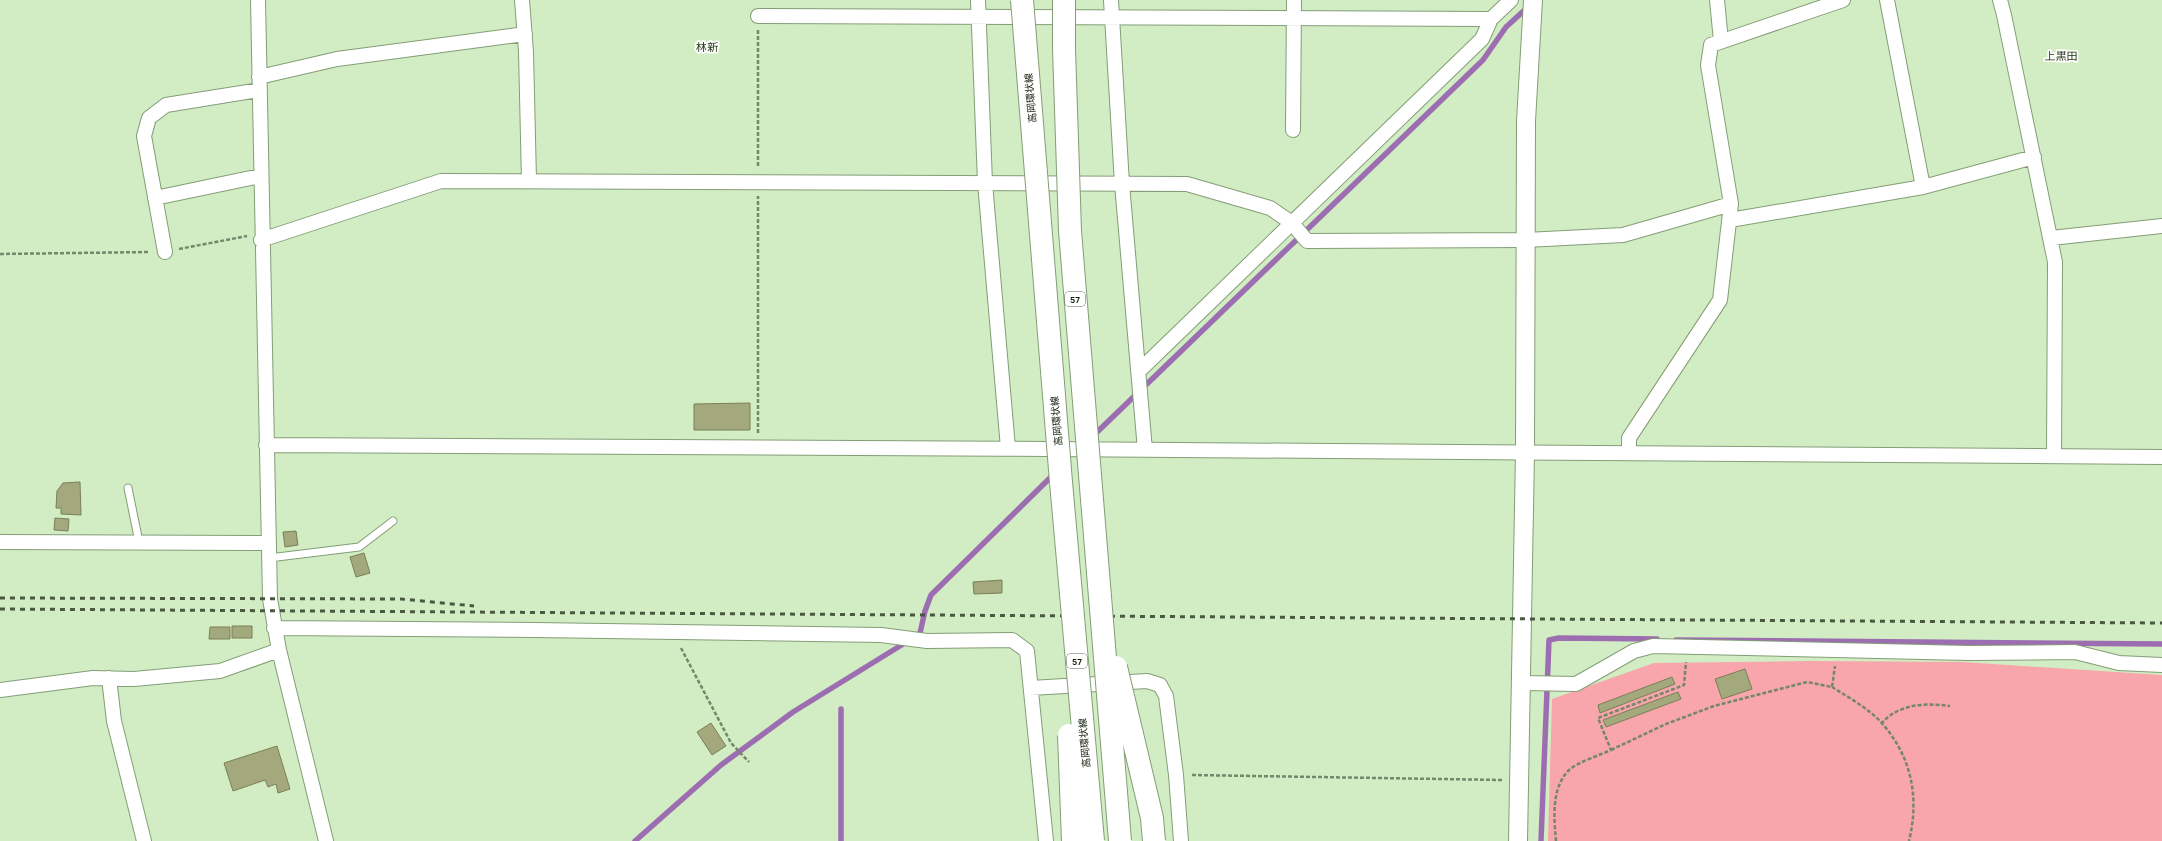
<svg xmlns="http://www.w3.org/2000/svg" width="2162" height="841" font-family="Manrope,'Noto Sans JP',sans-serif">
<rect width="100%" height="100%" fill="#d2edc3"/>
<path fill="#f8a5ab" d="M1811,661l152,1 199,13v166h-614l4,-142 102,-36z"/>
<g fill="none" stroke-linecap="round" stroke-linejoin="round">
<path stroke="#9c6eb1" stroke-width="5.5" d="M1093,436l390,-376 23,-33 23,-21
M915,636l5,-3 5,-22 6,-16 124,-122
M1676,640l486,4
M841,709v132
M635,841l86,-76 72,-53 115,-71
M1541,841l8,-201 10,-2 98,1"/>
</g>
<path fill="#a3a97d" stroke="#7a8055" d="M750,403v27h-56v-26z
M80,482l1,33 -20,-1v-6h-5l1,-17 6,-8z
M55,518l14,1 -1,12 -14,-1z
M296,531l2,14 -13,2 -2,-15z
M364,553l6,20 -14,4 -6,-20z
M1002,580v13l-28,1 -1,-12z
M232,626h20v12h-20z
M210,627h20v12h-21z
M1745,669l7,20 -30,10 -7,-20z
M1672,677l3,7 -75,29 -2,-8z
M1678,692l3,7 -75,28 -3,-7z
M711,723l15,23 -14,9 -15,-23z
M277,746l13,43 -12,4 -2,-9 -8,3 -3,-7 -32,11 -9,-28z"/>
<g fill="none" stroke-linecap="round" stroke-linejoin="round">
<defs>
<path id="service" d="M128,488l11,54
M269,558l90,-11 34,-26"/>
<path id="minor" d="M258,0l12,599 9,51 47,191
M522,0l4,52 3,129
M978,0l7,183 23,265
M1111,0l11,184 23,266
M1717,0l4,41
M1887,0l36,187 111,-30
M2000,0l4,15 51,247 -1,194
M758,16l733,3 20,-19
M259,77l78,-18 188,-25
M1293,130l1,-130
M155,198l105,-22
M1730,220l193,-33
M2051,238l111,-12
M261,240l180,-59 746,3 83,24 22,15 15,18 219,-1 97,-5 108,-31
M165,252l-21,-116 5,-18 17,-13 93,-15
M1139,371l343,-332 9,-20
M266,445c632,5 1264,3 1896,12
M1629,451v-13l91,-138 11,-96 -23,-139 3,-20 132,-45
M0,542l268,1
M274,628l261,2 346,5 46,6 85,-1 15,11 19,190
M109,678l5,43 30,120
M1522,683l54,1 58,-33 19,-5 315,7 107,-1 44,11 43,2
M1031,688l116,-7 13,4 6,11 10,79 5,66
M0,690l93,-12 41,1 86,-8 59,-21"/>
<path id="tertiary" d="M1518,841l7,-389 1,-331 7,-121"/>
</defs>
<use href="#service" stroke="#849d76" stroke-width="9"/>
<use href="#minor" stroke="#849d76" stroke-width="16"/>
<use href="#tertiary" stroke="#849d76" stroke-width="20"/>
<path stroke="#75876a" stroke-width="2.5" stroke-dasharray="4 2" stroke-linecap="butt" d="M758,30v137
M179,249l68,-13
M0,254l149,-2
M758,433v-237
M681,648l50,95 18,19
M1832,687c16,10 34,20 48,34 31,34 40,75 29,120
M1881,724c18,-21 45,-21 69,-18
M1611,750l55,-26 48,-18 93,-24 25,5 3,-21
M1192,775l311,5
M1556,841c-2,-23 -5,-53 13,-71 9,-8 31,-15 42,-20l-13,-32 86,-33 2,-23"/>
<use href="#service" stroke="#fff" stroke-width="7"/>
<use href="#minor" stroke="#fff" stroke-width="14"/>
<use href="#tertiary" stroke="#fff" stroke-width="18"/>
<path stroke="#495841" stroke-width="3" stroke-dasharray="5 5" stroke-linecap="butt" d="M0,598l401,1 73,7
M0,609l2162,14"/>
<defs>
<path id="primary-bridge" d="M1022,0l39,482 32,359
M1064,0v49l6,182 50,610
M1116,667l36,151 2,23
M1069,735l4,106"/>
</defs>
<use href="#primary-bridge" stroke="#849d76" stroke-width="24" stroke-linecap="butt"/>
<use href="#primary-bridge" stroke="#fff" stroke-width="22"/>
</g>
<g text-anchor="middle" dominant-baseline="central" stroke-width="3.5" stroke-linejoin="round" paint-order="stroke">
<g fill="#fff" stroke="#585e54" stroke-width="1">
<rect x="1065" y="292" width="20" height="14" rx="3"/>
<rect x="1067" y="654" width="20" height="14" rx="3"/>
</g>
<g font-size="9" font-weight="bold" fill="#10190a">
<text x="1075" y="299">57</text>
<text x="1077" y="661">57</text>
</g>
<g font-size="10" fill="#10190a" stroke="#fff">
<text transform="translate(1030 98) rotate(-95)">高岡環状線</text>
<text transform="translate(1056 421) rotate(-95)">高岡環状線</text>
<text transform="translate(1084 743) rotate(-95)">高岡環状線</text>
</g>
<g font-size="11" fill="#203413" stroke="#fff">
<text x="707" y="46">林新</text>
<text x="2061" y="55">上黒田</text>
</g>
</g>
</svg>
